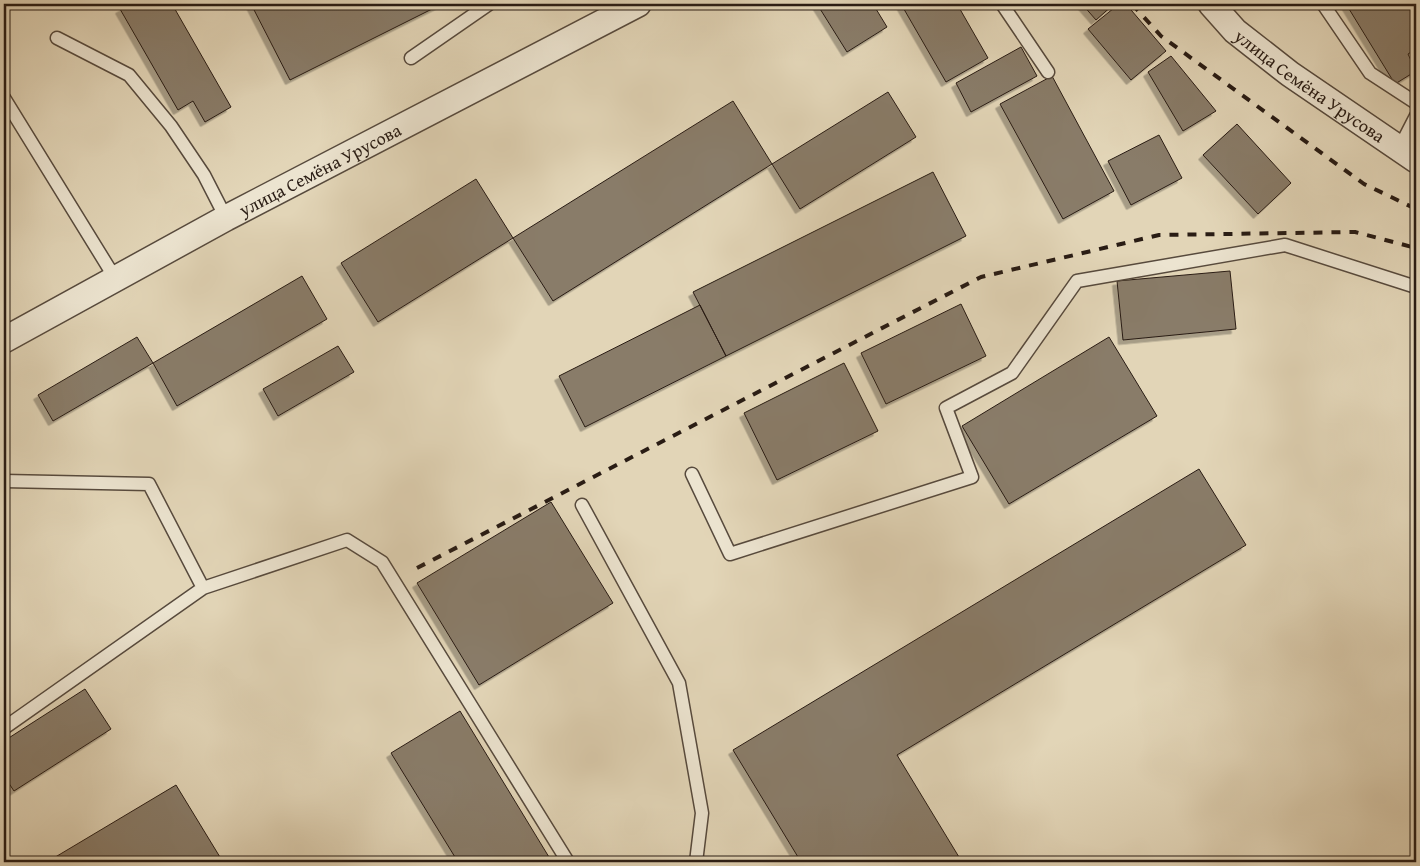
<svg xmlns="http://www.w3.org/2000/svg" width="1420" height="866" font-family="'Gentium Book Plus',serif">
<defs>
<filter id="shadow"><feDropShadow dx="-4.5" dy="4.5" stdDeviation="0" flood-color="#0004"/></filter>
</defs>
<rect width="100%" height="100%" fill="#e2d5b7"/>
<filter id="stains"><feTurbulence type="fractalNoise" baseFrequency=".004" numOctaves="4"/><feColorMatrix values="0 0 0 0 .2 0 0 0 0 .09 0 0 0 0 .02 0 0 0 .5 -.17"/></filter>
<radialGradient id="worn" r=".72"><stop offset=".6" stop-color="#630" stop-opacity="0"/><stop offset="1" stop-color="#630" stop-opacity=".3"/></radialGradient>
<path fill="#897c69" stroke="#291c14" filter="url(#shadow)" d="M129,4h43l59,103 -26,15 -12,-21 -15,9 -58,-101z
M251,4h191l-152,76z
M817,4h56l14,23 -40,25z
M901,4h56l31,54 -42,24z
M1082,4h32l-18,16z
M1119,4h7l40,47 -35,29 -43,-51z
M1346,4h70v45l-8,5 8,17 -21,13z
M1021,47l16,29 -66,36 -15,-29z
M1171,56l45,55 -33,20 -35,-59z
M1052,76l62,115 -51,28 -63,-115z
M888,92l28,45 -116,72 -28,-45z
M733,101l39,63 -219,137 -40,-63z
M1237,124l54,59 -33,31 -55,-59z
M1159,135l23,43 -51,27 -23,-44z
M933,172l33,64 -240,120 -33,-64z
M476,179l37,59 -135,84 -37,-59z
M1230,271l6,58 -113,11 -6,-59z
M302,276l25,43 -150,87 -24,-43z
M961,304l25,52 -100,48 -25,-51z
M700,305l26,51 -141,71 -26,-51z
M137,337l16,26 -100,58 -15,-26z
M1109,337l48,79 -148,88 -47,-78z
M338,346l16,26 -76,44 -15,-27z
M844,363l34,68 -101,49 -33,-67z
M1199,469l47,76 -349,210 65,107h-161l-68,-112z
M551,502l62,101 -134,82 -62,-102z
M85,689l26,40 -97,62 -10,-15v-35z
M460,711l92,151h-94l-67,-109z
M176,785l47,77h-176z"/>
<g fill="none" stroke-linecap="round" stroke-linejoin="round">
<defs>
<path id="service" d="M1002,4l46,68
M1323,4l47,69 46,30
M57,38l72,37 42,51 33,49 22,43
M411,58l78,-54
M4,98l111,180
M1399,149l17,-33
M692,474l38,80 242,-77 -26,-69 66,-35 65,-92 208,-36 131,42
M4,481l145,3 54,104
M582,505l97,178 23,130 -6,49
M4,728l199,-140 144,-48 35,22 186,300"/>
<g id="minor">
<path id="s1" d="M1211,4l24,27 55,43 126,86"/>
<path id="s2" d="M4,340l222,-122 412,-214"/>
</g>
</defs>
<use href="#service" stroke="#574a3d" stroke-width="15"/>
<use href="#minor" stroke="#574a3d" stroke-width="28"/>
<use href="#service" stroke="#ece4d0" stroke-width="12"/>
<use href="#minor" stroke="#ece4d0" stroke-width="25"/>
<path stroke="#291c14" stroke-width="4" stroke-dasharray="9 9" stroke-linecap="butt" d="M1132,4l29,32 203,148 52,25
M417,568l564,-291 178,-42 196,-3 61,16"/>
</g>
<g text-anchor="middle" dominant-baseline="central" stroke-width="5" stroke-linejoin="round" paint-order="stroke">
<g font-size="18" fill="#291c14" stroke="#ece4d0">
<text stroke="none"><textPath href="#s1" startOffset="129">улица Семёна Урусова</textPath></text>
<text stroke="none"><textPath href="#s2" startOffset="359">улица Семёна Урусова</textPath></text>
</g>
</g>
<rect width="1420" height="866" fill="none" stroke="#e2d5b7" stroke-width="20"/>
<rect x="5" y="5" width="1410" height="856" fill="none" stroke="#291c14" stroke-width="2.5"/>
<rect x="10" y="10" width="1400" height="846" fill="none" stroke="#291c14"/>
<rect width="100%" height="100%" filter="url(#stains)"/>
<rect width="100%" height="100%" fill="url(#worn)"/>
</svg>
